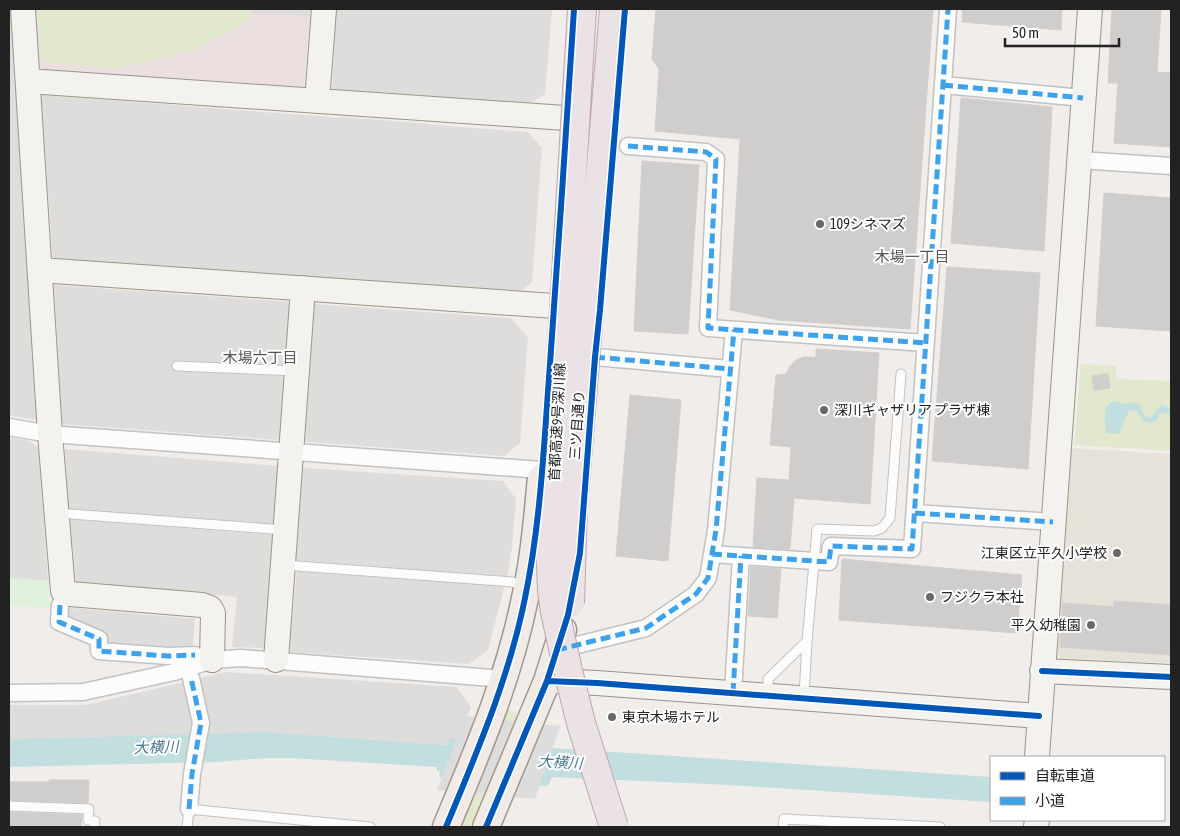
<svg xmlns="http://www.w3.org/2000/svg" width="1180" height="836" font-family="'Asap Condensed','Noto Sans JP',sans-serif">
<rect width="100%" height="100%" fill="#f0edeb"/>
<path fill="#dfdddc" d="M9,9h1l28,411 -29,-5z
M336,9h216l-7,85 -18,11 -195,-13z
M41,95l487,37 14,16 -10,134 -15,12 -464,-33z
M54,285l237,17 -11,138 -218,-16z
M314,304l197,14 17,19 -8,106 -16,13 -199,-14z
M9,437l21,4 9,8 9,132 -39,-3z
M65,449l213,17 -5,62 -204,-15z
M303,468l200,13 13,18 -4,48 -5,31 -211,-16z
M70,519l203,16 -8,113 -33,-1 5,-50 -161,-14z
M297,570l208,14 -17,66 -19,14 -180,-12z
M61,607l134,12 -2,26 -7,7 -84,-5 -40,-26z
M226,672l231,15 14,20 -14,32 -9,6 -181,-13 -63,2 -7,-55z
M188,681l7,53 -186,5v-34h77z"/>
<path fill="#ebdfe0" d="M34,9h277l-7,79 -266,-18z"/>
<path fill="#e6e2d9" d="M1071,448l100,6v209l-110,-4 -6,-7z"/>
<path fill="#dedddc" d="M249,9h62l-1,7 -57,-2z
M342,117l89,7 -6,79 -88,-7z
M30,279l3,45 -24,2v-46z"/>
<path fill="#e1e8ce" d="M37,9h212l3,11 -56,30 -81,19 -74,-7z
M1081,364l35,2v13l55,2v70l-97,-6z
M508,709l10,5 -48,113h-12z"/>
<path fill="#dff1da" d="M9,578l39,3 2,27 -41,-3z"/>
<path fill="#c3dede" d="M1113,401l13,3 8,-2 6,3 4,10 6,3 11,-13 10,3v9l-3,-4 -9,1 -2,6 -7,3 -7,-2 -6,-10h-7c-7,8 -6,16 -11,23l-13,-1c0,-14 -6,-23 7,-32z
M267,732l181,13 2,-7 103,10 438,29v25l-261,-17 -178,-8 -4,9 -109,-9 1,-6h-3v-4l-147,-9h-24l-51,4 -206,5v-28z"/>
<path fill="#dedddd" d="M466,716l94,10 -25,73 -98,-9z"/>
<path fill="#d0cecc" stroke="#d2cecd" d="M656,9h277l-23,320 -132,-9 -48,-10 10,-171 -85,-8 4,-62 -7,-10z
M963,9h99l-1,21 -99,-8z
M1112,9h49l-4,63 14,1v74l-57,-4 4,-60h-10z
M961,98l91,9 -8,144 -93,-8z
M642,161l57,4 -11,169 -54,-3z
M1104,193l67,5v133l-75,-5z
M947,267l93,6 -12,196 -96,-8z
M816,349l63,4 -9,151 -76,-6 -4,51 -37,-2 4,-69 32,2 2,-33 -21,-2 6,-70 10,-1 4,-8 6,-6 8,-3h12z
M1108,374l2,14 -16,2 -2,-14z
M630,395l51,5 -13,161 -52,-5z
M842,559l180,16 -5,58 -178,-13z
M751,567l30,2 -4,49 -29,-2z
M1114,601l57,4v50l-111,-8 3,-44 51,4z
M49,780h40l-1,23 -79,-3v-18h40z
M9,812l73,3 -1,12h-72z"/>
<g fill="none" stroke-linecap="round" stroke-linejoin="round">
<defs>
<path id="lane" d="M177,366l120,5
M57,513l228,17
M284,565l228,17 13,3
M807,641l10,-112 57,2 8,-3 8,-10 11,-144
M768,696v-17l39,-38 -3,56
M9,806l80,3 -1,11 7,1 -1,6
M187,827l2,-18 181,18
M783,827l1,-8 156,8"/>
<path id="street" d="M943,85l140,13
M628,146l78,6 10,7 -8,169 218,15
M1079,160l92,6
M595,357l135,12
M9,427l41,7 492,36
M915,513l138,9
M712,554l117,8 2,-16 81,3 36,-540
M60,605l-1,17 40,17v12l69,5 27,-1
M557,650l89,-22 50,-34 12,-16 8,-48 18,-200
M9,693l74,-1 91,-20 38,-12 29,-2 263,21
M733,693l8,-137
M189,809l3,-35 9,-51 -10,-45"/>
<path id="secondary" d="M23,9l27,425 13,157 7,3 132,11 8,3 3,5 -1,47
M28,81l566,39
M317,101l7,-92
M40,270l543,38
M276,660l27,-372
M1042,671l129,6
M554,681l43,2 442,33
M1037,757l53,-748
M1036,827l1,-7"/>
<path id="primary" d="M446,827c31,-74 63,-149 79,-229 9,-39 12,-79 16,-120
M486,827l61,-146 16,-51"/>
</defs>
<use href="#lane" stroke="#c3c2c1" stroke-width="11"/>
<use href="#street" stroke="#c3c2c1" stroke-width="19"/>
<use href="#secondary" stroke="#999685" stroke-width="26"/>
<use href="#primary" stroke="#a4968a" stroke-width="29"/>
<use href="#lane" stroke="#fdfcfc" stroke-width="9"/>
<use href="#street" stroke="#fdfcfc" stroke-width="16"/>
<use href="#secondary" stroke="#f3f2ee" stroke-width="24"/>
<use href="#primary" stroke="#f1ebe8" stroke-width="26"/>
<defs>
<path id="highway-bridge" d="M582,9l-32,532 2,49 3,22 14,63 12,48 33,104
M570,603l3,-96 41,-498"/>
</defs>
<use href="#highway-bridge" stroke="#c1a6b2" stroke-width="30" stroke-linecap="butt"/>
<use href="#highway-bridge" stroke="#eae2e4" stroke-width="28"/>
<path stroke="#3ea2ea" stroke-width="5" stroke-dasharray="10 5" stroke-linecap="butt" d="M943,85l140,13
M628,146l78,6 10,7 -8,169 218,15
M595,357l135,12
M915,513l138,9
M712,554l117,8 2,-16 81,3 36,-540
M60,605l-1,17 40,17v12l69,5 27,-1
M557,650l89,-22 50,-34 12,-16 8,-48 18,-200
M733,693l8,-137
M189,809l3,-35 9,-51 -10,-45"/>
<defs>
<path id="cycleway" d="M1042,671l129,6
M547,681l50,2 442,33
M446,827c31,-75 63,-149 79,-229 16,-77 19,-156 25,-234 9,-118 16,-237 24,-355
M486,827l61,-146 21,-66 12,-62 15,-196 5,-47 25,-301"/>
</defs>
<use href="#cycleway" stroke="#fff" stroke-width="9"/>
<use href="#cycleway" stroke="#0057b8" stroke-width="6"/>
</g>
<g fill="#6a6968" stroke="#fff" stroke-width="2">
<circle cx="820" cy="224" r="5"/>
<circle cx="824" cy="410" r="5"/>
<circle cx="1117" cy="553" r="5"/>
<circle cx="930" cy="597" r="5"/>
<circle cx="1091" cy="625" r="5"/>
<circle cx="612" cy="717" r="5"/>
</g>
<g text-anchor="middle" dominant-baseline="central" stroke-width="4" stroke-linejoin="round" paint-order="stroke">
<g font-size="14" fill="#222" stroke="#fff" text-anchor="start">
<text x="830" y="224">109シネマズ</text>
<text x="834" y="410">深川ギャザリア プラザ棟</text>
<text x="1107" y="553" text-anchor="end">江東区立平久小学校</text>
<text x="940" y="597">フジクラ本社</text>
<text x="1081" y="625" text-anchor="end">平久幼稚園</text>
<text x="622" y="717">東京木場ホテル</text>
</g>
<g font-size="14" fill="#222" stroke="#fff">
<text transform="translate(557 422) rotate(-87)">首都高速9号深川線</text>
<text transform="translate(577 425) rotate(-86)">三ツ目通り</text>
</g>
<g font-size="15" fill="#555" stroke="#fff">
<text x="912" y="256">木場一丁目</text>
<text x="260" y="357">木場六丁目</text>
</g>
<g font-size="15" font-style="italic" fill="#4d7b90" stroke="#fff">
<text transform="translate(156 747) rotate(-2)">大横川</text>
<text transform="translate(560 762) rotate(4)">大横川</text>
</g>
</g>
<rect width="1180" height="836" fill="none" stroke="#222222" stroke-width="20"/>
<rect x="990" y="756" width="175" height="65" fill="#ffffff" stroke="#a7a7a7"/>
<rect x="1000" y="772" width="25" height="8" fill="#0057b8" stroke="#a7a7a7"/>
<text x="1035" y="781" font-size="15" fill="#222222">自転車道</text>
<rect x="1000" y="797" width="25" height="8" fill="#3ea2ea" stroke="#a7a7a7"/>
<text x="1035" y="806" font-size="15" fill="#222222">小道</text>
<path d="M1005 38v8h114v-8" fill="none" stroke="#222222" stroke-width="2.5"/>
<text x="1012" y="38" font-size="15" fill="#222222" stroke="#ffffff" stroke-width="4" paint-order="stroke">50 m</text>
</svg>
